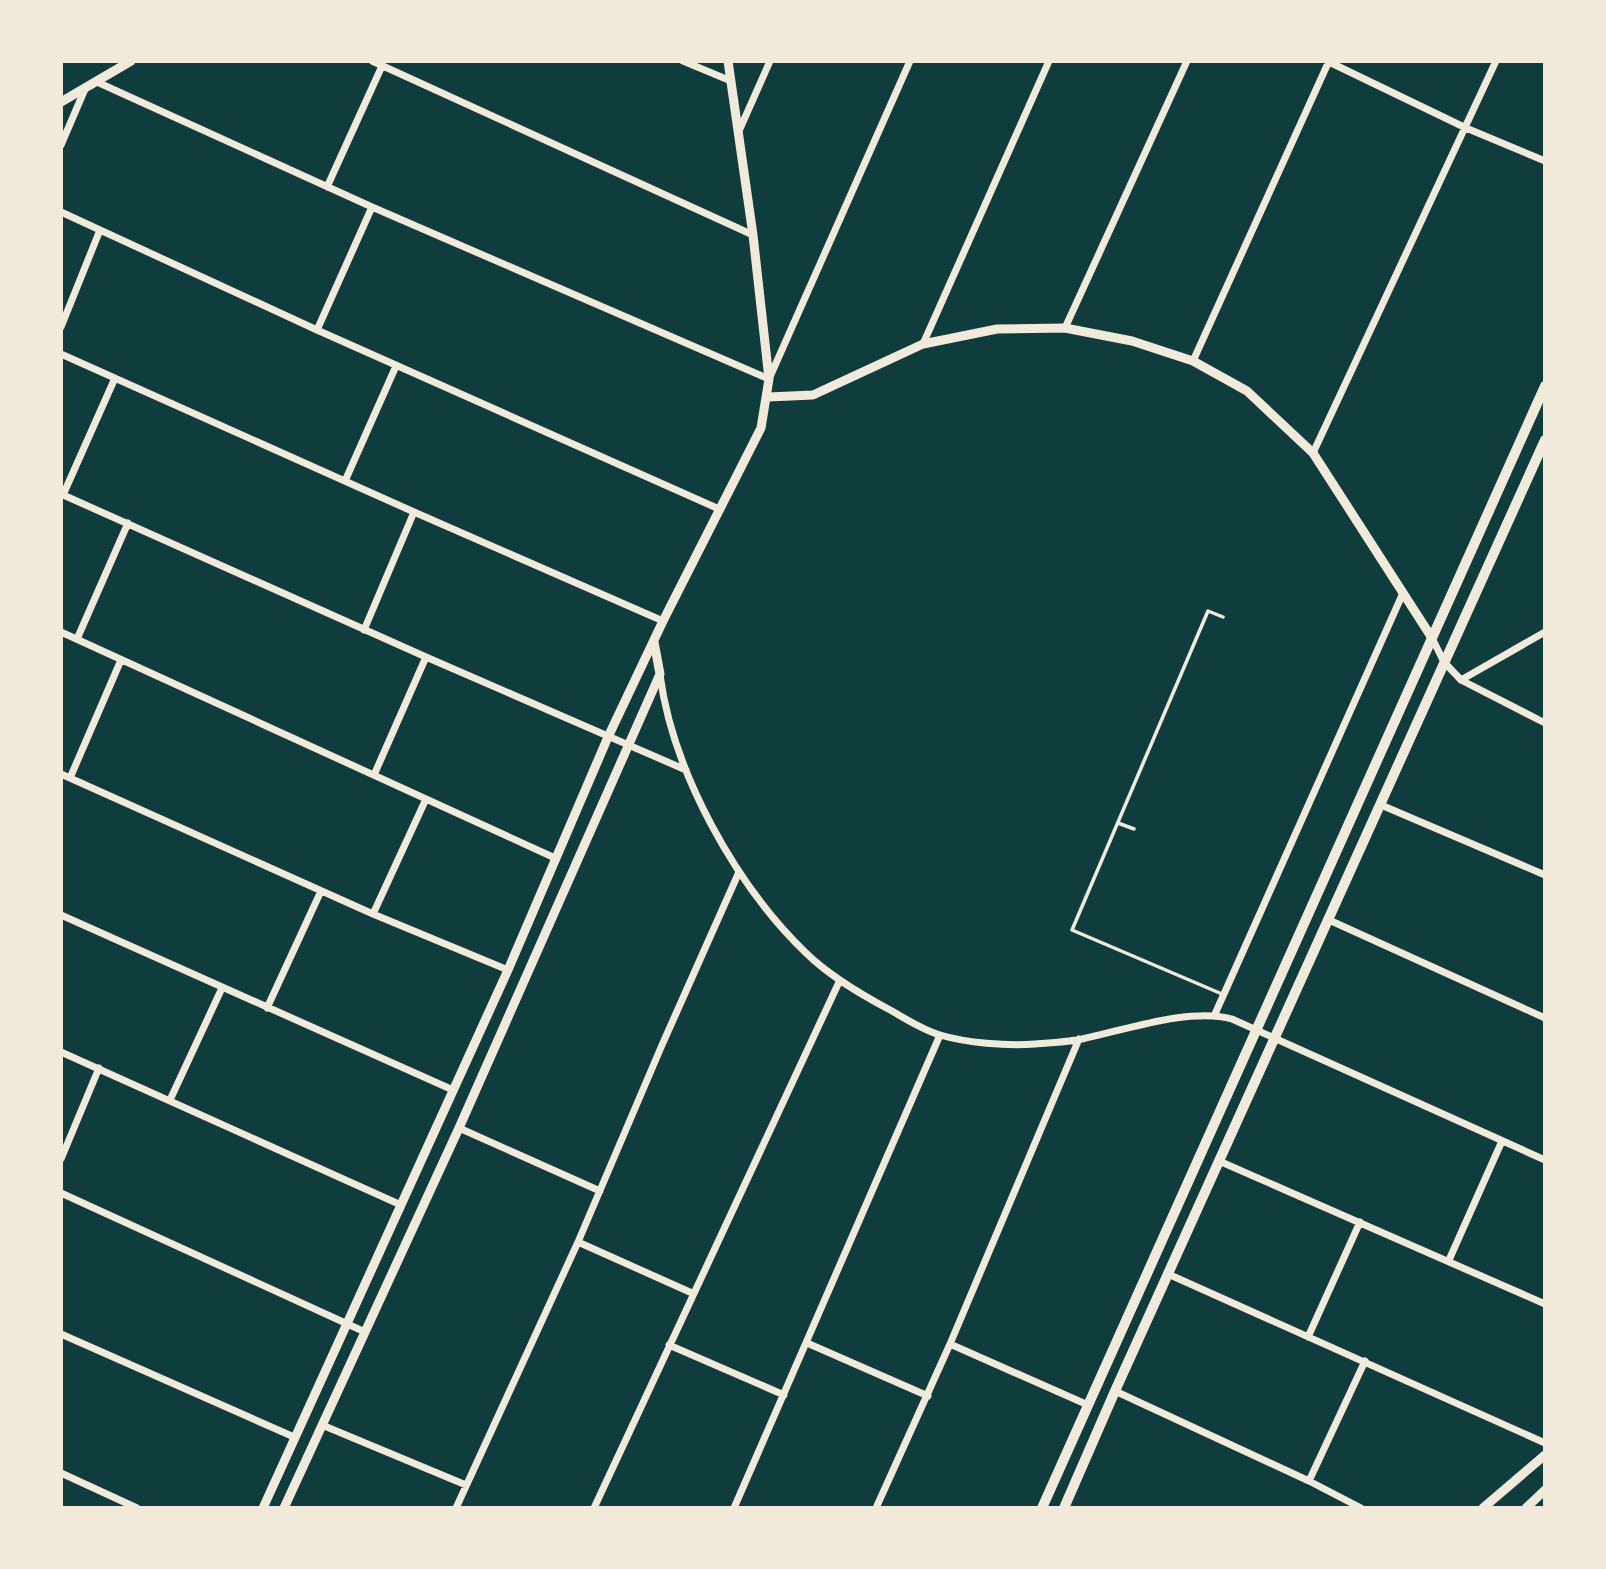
<svg xmlns="http://www.w3.org/2000/svg" width="1606" height="1569" font-family="Quicksand,sans-serif">
<rect width="100%" height="100%" fill="#0f3d3e"/>
<g fill="none" stroke-linecap="round" stroke-linejoin="round">
<path stroke="#f1e9da" stroke-width="3.5" d="M1118,823l16,6
M1222,994l-150,-64 136,-319 15,6"/>
<path stroke="#f1e9da" stroke-width="7" d="M372,61l381,174
M683,61l48,20
M1327,61l139,67 79,33
M97,82l275,125 397,172 141,-318
M739,131l31,-70
M61,145l24,-56
M327,187l55,-121
M61,212l256,118 402,179
M61,327l39,-97
M1065,328l122,-267
M317,330l55,-123
M923,344l126,-283
M61,354l353,158 249,109
M1193,361l136,-300
M1313,453l183,-392
M345,481l51,-115
M61,494l365,163 260,113
M63,495l52,-117
M364,630l50,-118
M61,632l494,226
M1432,638l12,24 17,18 84,43
M77,639l51,-116
M660,675c13,97 75,209 145,277 24,24 57,43 87,59 15,9 31,19 48,24 27,8 66,11 95,9 15,-1 32,-2 47,-5 43,-9 109,-32 150,-20l313,141
M1461,680l84,-48
M61,774l312,140 135,56
M374,775l52,-118
M70,778l51,-118
M1381,805l164,70
M373,914l53,-115
M61,915l392,175
M1329,920l216,98
M267,1008l54,-117
M1215,1014l188,-421
M61,1052l340,153
M170,1100l52,-112
M459,1128l141,63
M61,1159l38,-91
M1219,1161l326,143
M61,1193l304,139
M578,1242l114,51
M1449,1260l53,-119
M1168,1274l377,169
M61,1334l233,103
M1308,1337l52,-115
M807,1343l121,53
M950,1344l138,61
M669,1345l115,50
M1115,1391l194,90 52,27
M322,1425l144,60
M61,1473l76,35
M1309,1481l56,-120
M456,1508l122,-266 84,-197 77,-173
M594,1508l246,-528
M734,1508l206,-473
M876,1508l74,-164 129,-305"/>
<path stroke="#f1e9da" stroke-width="9" d="M61,102l70,-41
M768,397l45,-2 110,-51 74,-15 68,-1 67,13 61,20 54,30 66,62 119,185
M263,1508l245,-538 100,-233 55,-116 98,-193 8,-49 -16,-144 -25,-174
M284,1508l175,-380 201,-454 -6,-32
M1483,1508l62,-53
M1526,1508l19,-18"/>
<path stroke="#f1e9da" stroke-width="10" d="M1042,1508l503,-1122
M1064,1508l51,-117 430,-951"/>
</g>
<rect width="1606" height="1569" fill="none" stroke="#f1e9da" stroke-width="126"/>
</svg>
